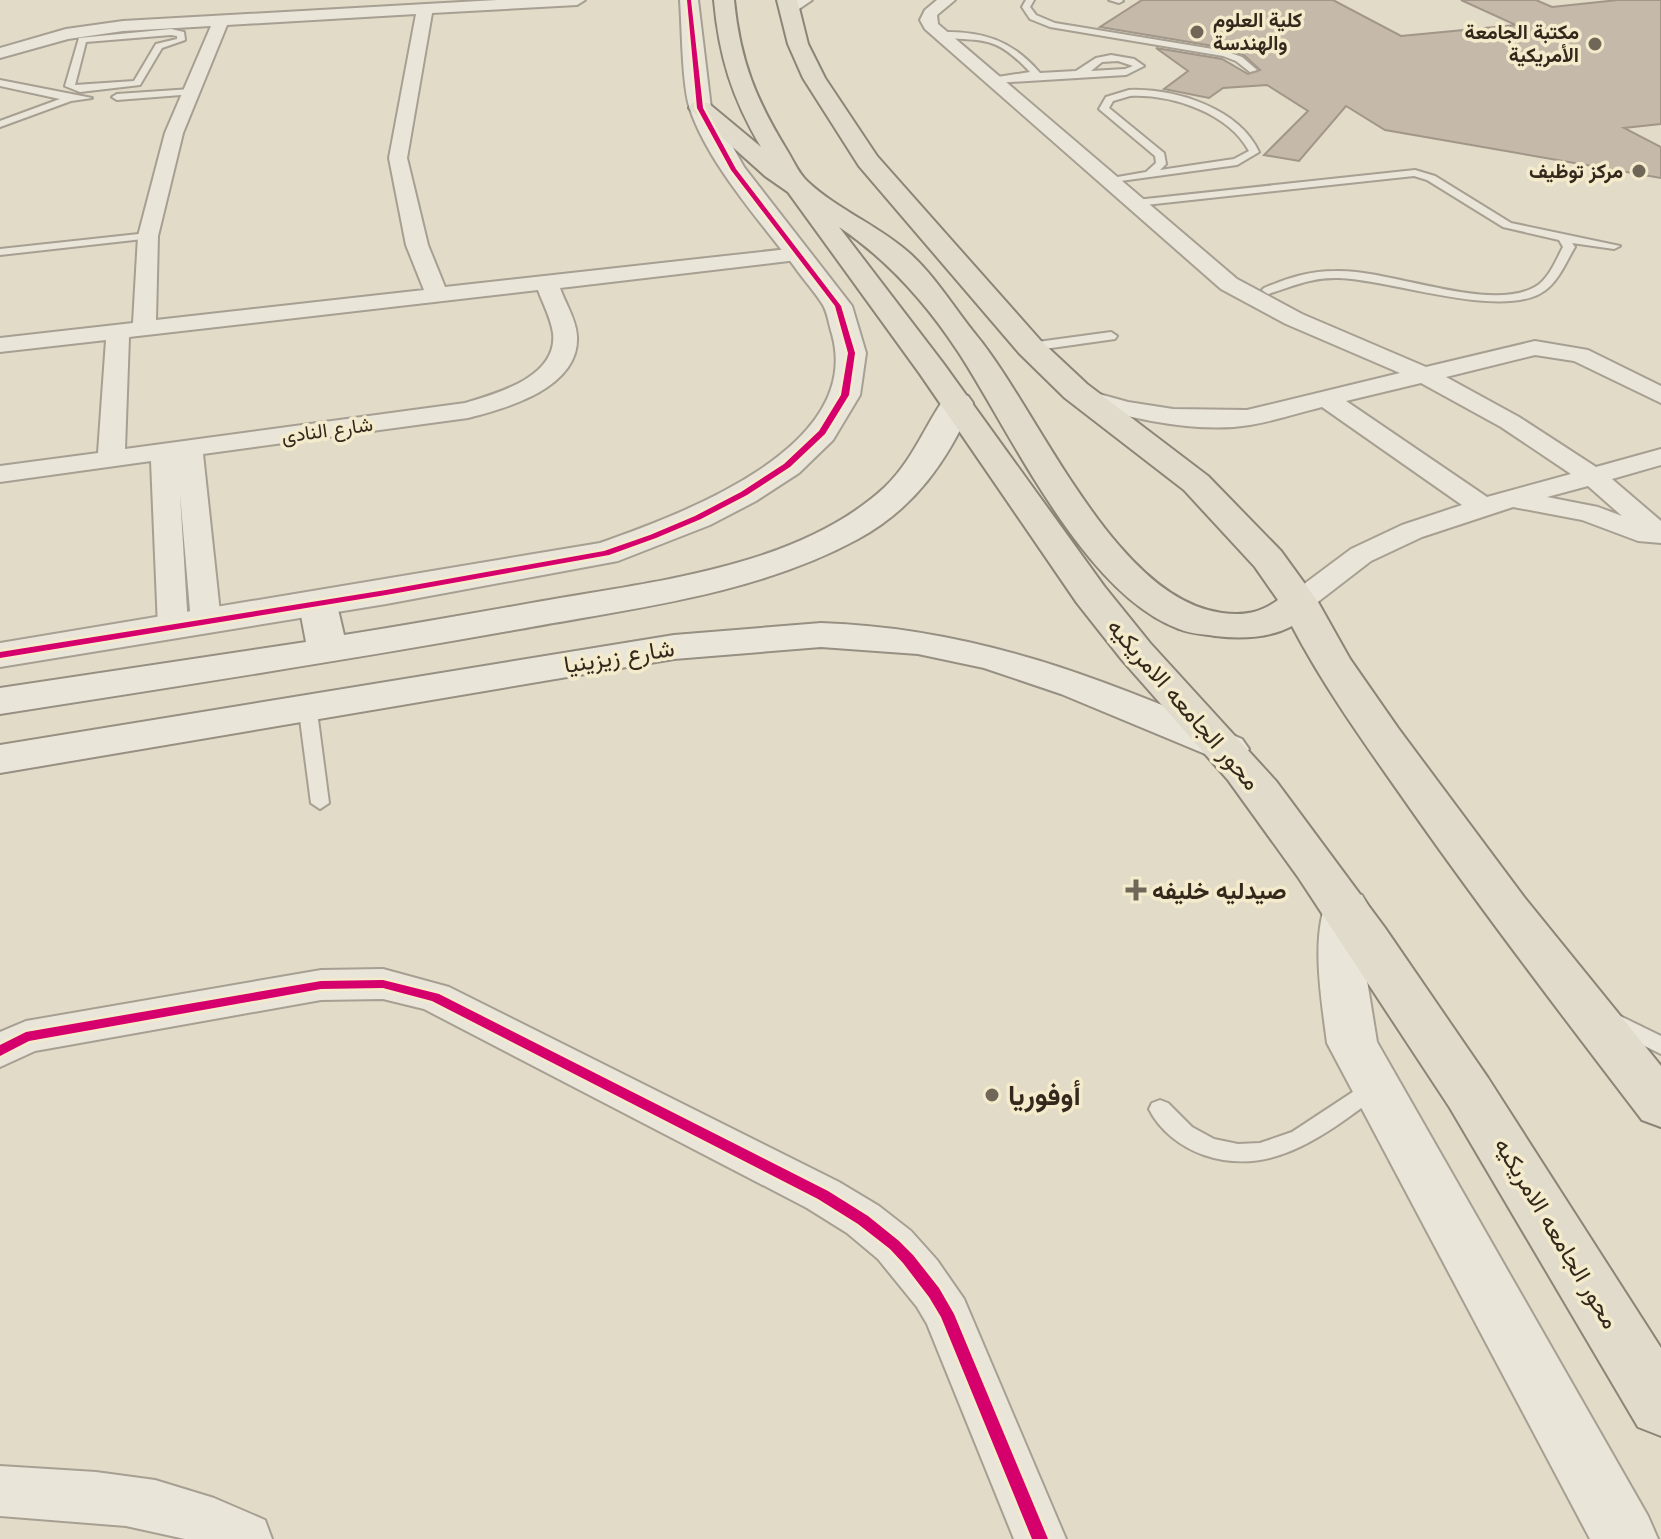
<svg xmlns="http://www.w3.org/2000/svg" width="1661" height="1539" font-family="'Libre Baskerville',Vazirmatn,serif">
<rect width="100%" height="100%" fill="#e2dbc8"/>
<path fill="#c5b9a9" stroke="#a19688" stroke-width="2" d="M1142,0h191l68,36 115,-11 -55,-25h75l16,7 66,-7h43v124l-37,4 37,19v31l-276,-48 -39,-24 -47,55 -35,-6 44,-44 -41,-26 -44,3 -14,10 -45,-9 24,-18 -32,-23 66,11 26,15 12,-4 -16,-15 -19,-7 -125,-21z"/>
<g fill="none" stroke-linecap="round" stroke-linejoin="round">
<defs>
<path id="service" d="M1026,0h8l-4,7 6,8 19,8 170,28 17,6 15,13 -7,2 -14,-11 -13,-5 -173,-29 -20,-8 -8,-12z
M1109,0h13l1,1 -4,2z
M171,29l13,3 1,8 -23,8 -22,37 -60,7 -15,-6 14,-48zM171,35l6,1v3l-21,5 -22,37 -59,4 11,-43z
M940,32c43,-1 72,8 100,41l36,-2 20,-13 15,-3 23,4 10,7 -18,9 -132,8 -3,-5 39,-6c-36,-38 -45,-30 -93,-35zM1118,61l15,5 -8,3 -34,2 11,-9z
M0,80l92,18 -21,3 -71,26v-6l60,-22 -60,-13z
M191,89l3,5 -77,6 -5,-3 5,-3z
M1129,90c45,-2 110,18 130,62l-22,13 -131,18v-4l40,-7 10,-9 -1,-7 -56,-47 7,-12zM1130,96c40,-2 98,16 119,55l-15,8 -74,11 6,-6 -2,-11 -55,-45 4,-7z
M1415,170l20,6 76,47 109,23 -6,3 -42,-6 3,4c-8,13 -15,31 -27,41 -38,35 -158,-9 -209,-10 -27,-1 -46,8 -71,16l-6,-4 2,-2c24,-10 45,-17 71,-17 56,-2 153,42 200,16 14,-8 21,-27 28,-40l-4,-7 -56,-13 -76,-47 -13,-4 -278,30 -5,-3 5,-3z
M148,233l6,3 -2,2 -152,17v-6z
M1111,332l6,4 -2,3 -85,12 -6,-4 6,-4z
M307,699l9,5 13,99 -9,6 -9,-6 -13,-99z
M1614,1013l47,23v18l-55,-27 -3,-6 3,-6z
M1374,1078l8,3 3,6 -3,6c-53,38 -108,86 -178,62 -23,-8 -44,-24 -55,-46l3,-6 8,-3 8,3 24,24 22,12 24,5 22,-1 32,-11z"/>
<path id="minor" d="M497,0h88l-8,5 -145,8 -25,145 21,87 17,42 352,-39 11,6 -11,6 -237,28c5,15 16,31 17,48 3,52 -70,72 -109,82l-265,36 18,168 -4,6 -11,3 -11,-3 -4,-6 -11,-128 8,133 -4,6 -11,3 -11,-3 -4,-6 -7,-166 -151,21v-16l98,-13 8,-113 -106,12v-14l133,-15 5,-87 27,-103 46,-107 -88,5 -55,8 -68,19v-10l66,-19 57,-8zM416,14l-27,144 17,87 18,45 -268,30 2,-84 25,-103 44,-108zM538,290c5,14 13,28 15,43 5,44 -55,60 -88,70l-340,46 4,-112z
M793,0h19l-19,13h-10v-6z
M937,0h18l-18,15 1,9 299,255 65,35 124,53 109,-26 53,9 73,36v17l-87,-42 -39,-6 -89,22 73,40 77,50 65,-18v16l-49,14 49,42v22l-23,-2 -56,-21 -69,-13 -91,30 -51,24 -61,47 -11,3 -11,-3 -4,-6 4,-6 63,-47 51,-24 60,-20 -140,-98c-24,6 -48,14 -72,18 -55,9 -126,-8 -178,-24l-3,-5 3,-5 9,-2 47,13 45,7 74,1 153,-37 -114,-49 -65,-35 -296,-260 -5,-9 5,-10zM1421,383l80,44 70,47 -84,23 -141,-96zM1588,486l34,30 -24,-9 -51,-10z
M383,969l66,18 390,195 40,24 32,25 26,29 27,39 102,240h-52l-87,-215 -10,-17 -39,-48 -31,-26 -40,-25 -383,-199 -41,-10 -62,1 -286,51 -35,16v-35l26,-11 295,-51z
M0,1466l96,6 59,8 59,18 51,22 7,19h-87l-59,-13 -126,-10z"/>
<path id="tertiary" d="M680,0h18l13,108 33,59 108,139 14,47 -6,42 -27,45 -34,33 -43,28 -46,24 -92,36 -232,43 -386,63v-24l600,-100c82,-29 264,-95 232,-209 -3,-9 -4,-20 -9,-29 -8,-13 -20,-26 -29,-39 -34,-45 -86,-103 -104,-157 -8,-23 -8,-82 -10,-109z
M1346,891l16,4 7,12 -3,67 11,68 271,474 10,23h-68l-263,-496c-5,-40 -18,-112 3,-148z"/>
<path id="secondary" d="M957,393l11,3 5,7c-25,57 -59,106 -115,136 -103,56 -225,69 -338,90 -173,31 -346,58 -520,85v-26l306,-46 -7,-37 5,-8 14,-4 14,4 5,8 7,30c69,-11 136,-23 205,-35 109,-19 251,-34 336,-113 28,-27 39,-60 61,-91z
M821,623c153,5 282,55 421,116l7,10 -7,10 -15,4 -166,-69 -77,-26 -66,-14 -97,-7 -147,12 -674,114v-28l674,-110z"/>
<path id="primary" d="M714,0h20c6,61 22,100 54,152 6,10 11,22 20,30 29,27 69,43 99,69 26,22 47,57 69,84 63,76 138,264 246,278 22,3 38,0 56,-13l-23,-33 -71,-77 -119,-92 -46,-45 -160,-187 -56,-88 -15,-34 -11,-44h20l11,44 17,34 52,78 164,185 46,43 121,92 73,75 37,51 32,57 48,69 126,169 137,169v61l-19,-7c-78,-102 -156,-204 -230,-309 -42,-60 -86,-120 -120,-185 -22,12 -52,13 -77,10 -12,-2 -24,-2 -36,-7 -95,-35 -167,-194 -220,-276 -32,-49 -71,-93 -120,-126l104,136 161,223 46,57 126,138 109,147 103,150 173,270v88l-23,-9 -188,-319 -152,-231 -70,-97 -106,-120 -45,-57 -157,-229 -132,-182 -23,-16 -76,-68 3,-5h16l53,44c-29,-49 -42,-91 -47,-147z"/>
</defs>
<use href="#service" stroke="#a69f92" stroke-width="4"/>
<use href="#minor" stroke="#a69f92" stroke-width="4"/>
<use href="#tertiary" stroke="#a69f92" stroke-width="4"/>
<use href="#secondary" stroke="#968f82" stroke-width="4"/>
<use href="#primary" stroke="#8b8578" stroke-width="4"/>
<use href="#service" fill="#e9e5d9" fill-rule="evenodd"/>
<use href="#minor" fill="#e9e5d9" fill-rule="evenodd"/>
<use href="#tertiary" fill="#e9e5d9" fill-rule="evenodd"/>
<use href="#secondary" fill="#e9e5d9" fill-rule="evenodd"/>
<use href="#primary" fill="#e0dbcb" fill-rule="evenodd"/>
<defs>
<path id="cycleway" d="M687,0h4l12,108 33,61 105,137 14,47 -6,42 -24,39 -35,33 -43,28 -46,24 -45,19 -47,17 -223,40 -386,63v-6l386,-62 218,-39 46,-16 45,-19 46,-24 43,-28 35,-33 22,-36 7,-42 -13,-47 -104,-136 -34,-62z
M383,980l56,14 389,197 40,25 31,25 14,14 26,33 15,26 94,225h-16l-91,-222 -12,-20 -26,-34 -13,-14 -32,-25 -40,-25 -386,-198 -49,-13 -62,1 -292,52 -29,15v-11l26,-13 295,-51z"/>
</defs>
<use href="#cycleway" stroke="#f4ebcc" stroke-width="5"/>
<use href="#cycleway" fill="#d6006c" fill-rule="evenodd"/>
</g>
<g fill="#706758" stroke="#f4ebcc" stroke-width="3">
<circle cx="1197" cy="32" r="8"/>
<circle cx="1595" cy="44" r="8"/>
<circle cx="1639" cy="171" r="8"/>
<path d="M1132 878h8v8h8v8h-8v8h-8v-8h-8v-8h8z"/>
<circle cx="992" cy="1095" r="8"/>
</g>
<g text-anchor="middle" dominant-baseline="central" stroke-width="7" stroke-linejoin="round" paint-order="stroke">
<g font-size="20" font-weight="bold" fill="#33281b" stroke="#f4ebcc" text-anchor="end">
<text x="1213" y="20" text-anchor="start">كلية العلوم<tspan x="1213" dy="23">والهندسة</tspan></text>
<text x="1579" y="32">مكتبة الجامعة<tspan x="1579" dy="23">الأمريكية</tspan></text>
<text x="1623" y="171">مركز توظيف</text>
</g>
<g font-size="20" fill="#33281b" stroke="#f4ebcc">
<text transform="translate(327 430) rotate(-8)">شارع النادى</text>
</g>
<g font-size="24" fill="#33281b" stroke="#f4ebcc">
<text transform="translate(619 656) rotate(-9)">شارع زيزينيا</text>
<text transform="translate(1184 704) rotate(49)">محور الجامعه الامريكيه</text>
<text transform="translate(1557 1233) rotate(59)">محور الجامعه الامريكيه</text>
</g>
<g font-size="24" font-weight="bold" fill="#33281b" stroke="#f4ebcc" text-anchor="start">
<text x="1152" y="890">صيدليه خليفه</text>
</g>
<g font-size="28" font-weight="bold" fill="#33281b" stroke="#f4ebcc" text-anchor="start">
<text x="1008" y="1095">أوفوريا</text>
</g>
</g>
</svg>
